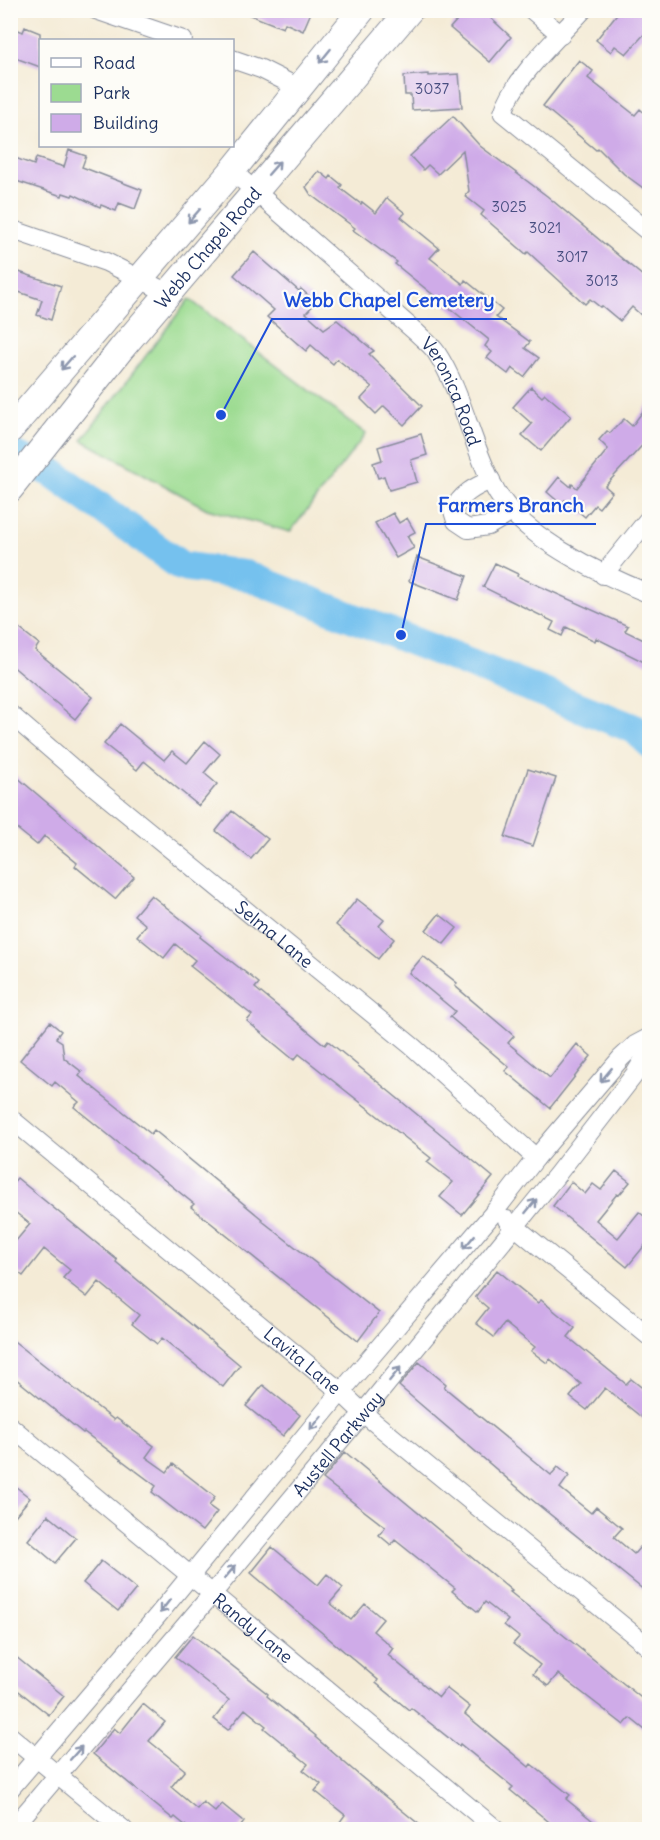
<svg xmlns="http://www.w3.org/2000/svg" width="660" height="1840" font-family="Delius,sans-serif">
<rect width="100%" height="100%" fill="#fdfcf7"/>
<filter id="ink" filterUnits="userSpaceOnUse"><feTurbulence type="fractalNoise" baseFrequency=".0167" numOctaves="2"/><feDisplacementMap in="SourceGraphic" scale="12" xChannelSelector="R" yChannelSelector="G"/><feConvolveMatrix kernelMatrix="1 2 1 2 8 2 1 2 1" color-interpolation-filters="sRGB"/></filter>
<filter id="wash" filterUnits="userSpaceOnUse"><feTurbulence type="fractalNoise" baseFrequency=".008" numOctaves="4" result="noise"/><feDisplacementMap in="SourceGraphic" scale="24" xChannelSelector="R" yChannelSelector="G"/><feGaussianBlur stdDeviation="1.35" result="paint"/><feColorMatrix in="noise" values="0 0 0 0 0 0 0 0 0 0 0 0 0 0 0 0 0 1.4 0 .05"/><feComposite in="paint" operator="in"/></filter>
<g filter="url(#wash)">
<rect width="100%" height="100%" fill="#f4ebd6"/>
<path fill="#9cdb91" stroke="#5c8578" stroke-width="1.5" d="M189,299l177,135 -76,98 -83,-23 -125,-69z"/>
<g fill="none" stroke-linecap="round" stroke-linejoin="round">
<path stroke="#74c1ee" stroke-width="30" d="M10,453l43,20 128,93 64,9 390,154 15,15"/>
</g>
<g id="blocks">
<path fill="#cfabe8" d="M256,10h56l-9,21 -18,-8 -2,5 -43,-17z
M466,10h16l29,27 -21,25 -40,-34z
M620,10h30v18l-24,26 -11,-8 -4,6 -15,-12z
M25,27l15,6v34l-30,-11v-12l6,-15 7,3z
M579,60l14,11 -5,7 47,37 5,-6 10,9v75l-26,-19 -26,-26 -2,2 -53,-44z
M428,74v2l31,-2 3,33 -50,3 -1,-15h-6l-1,-19z
M453,116l27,30 67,50 103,86v26l-8,8 -10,-9 -12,14 -18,-15 -2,1 -10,-8 -5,5 -57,-52 -2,2 -45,-39 3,-4 -19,-15 4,-5 -6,-41 -25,24 -10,-9 -5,5 -13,-14z
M69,150l17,6 -4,11 60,23 -7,19 -16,-6 -3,8 -15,-6 -1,2 -27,-13 -1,2 -9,-3 -1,3 -52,-17v-23l24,9 2,-7 28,9z
M319,171l10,8 2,-3 11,9 -2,3 21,16 1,-2 14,11 11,-15 18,15 -4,4 38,31 -9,10 33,26 2,-4 37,30 -6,7 34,25 -5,6 14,10 -15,19 -12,-9 -4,6 -21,-16 5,-6 -7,-6 4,-6 -94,-76 2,-2 -44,-32 2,-2 -44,-33 -5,-8z
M254,252l45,39 2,-2 15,13 -10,11 18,16 13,-9 37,31 -5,3 53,52 -18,19 -20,-19 -8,8 -15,-15 11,-12 -35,-28 -4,5 -22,-19 -5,6 -39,-34 7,-7 -40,-35z
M16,271l45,15 -10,34 -14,-5 5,-15 -32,-11z
M531,387l11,10 3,-3 26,22 -30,35 -19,-16 10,-11 -19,-17z
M650,402v35l-45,49 7,6 -13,16 -4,-3 -10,12 -20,-17 -4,4 -14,-12 12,-15 12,10 1,-3 5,4 31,-39 -9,-9 8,-9 3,2 14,-14 8,7z
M421,434l6,21 -16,5 6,22 -28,8 -5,-14 -6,2 -5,-15 9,-3 -4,-13z
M393,513l6,10 8,-5 8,14 -8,4 7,12 -18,10 -21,-35z
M417,557l50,19 -9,24 -49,-19z
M495,563l23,11 -1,2 111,50 -3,5 25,12v22l-54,-27 -1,3 -29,-14 -4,9 -12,-6 4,-8 -71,-35z
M10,621l29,23 -4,6 58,47 -18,22 -65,-55z
M120,724l44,36 8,-9 15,12 18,-22 15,13 -16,19 13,11 -18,22 -55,-45 -7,9 -33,-26z
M528,769l28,9 -23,68 -28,-9z
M10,771l124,106 -19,22 -40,-33 2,-3 -33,-27 -7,9 -27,-22z
M232,811l36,28 -17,20 -35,-28z
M151,895l50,40 -1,2 59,46 -4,5 70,57 3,-4 165,136 -31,38 -22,-18 13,-15 -26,-20 4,-4 -132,-104 -5,6 -47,-39 5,-6 -62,-49 5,-6 -20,-16 -11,14 -27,-22 9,-11 -12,-10z
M357,899l27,21 -5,6 15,13 -16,20 -42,-34z
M439,914l18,14 -13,16 -18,-14z
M423,956l34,27 -2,3 59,50 -6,7 42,35 27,-34 14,12 -41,52 -45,-37 4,-4 -59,-50 5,-6 -46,-38z
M50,1022l11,9 -5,7 6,4 2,16 18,14 -3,4 72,58 3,-4 108,89 -1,1 118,93 -21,28 -167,-134 3,-3 -120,-97 5,-5 -24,-20 -3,4 -32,-26z
M616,1171l14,11 -11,13 -2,-1 -21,26 22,18 21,-26 11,9v18l-23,28 -74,-61 18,-24 14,12 8,-10 8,6z
M17,1178l100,82 -1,2 124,103 -17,22 -61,-49 -5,6 -25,-20 7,-9 -40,-33 -12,15 -24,-19 7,-8 -26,-21 -21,27 -13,-10v-18l20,-24 -20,-16v-22z
M497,1270l41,33 3,-3 34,28 -7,9 58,47 5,-5 19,15v30l-45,-36 -18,22 -17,-13 11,-13 -31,-25 -3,4 -16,-12 4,-4 -30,-24 -11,14 -18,-14 12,-15 -13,-11z
M10,1338l104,82 2,-2 38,28 -8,11 21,15 6,-8 42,33 -6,9 8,6 -15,19 -50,-39 4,-6 -72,-54 -1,1 -73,-59z
M419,1362l27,22 -2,3 107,88 7,-8 11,9 -9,12 31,25 5,-6 26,21 -8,9 20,17 6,-7 10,8v40l-119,-96 -132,-113z
M263,1385l37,30 -17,21 -37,-30z
M345,1452l167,139 -2,1 140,113v29l-20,-16 -6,7 -66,-51 -10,12 -15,-12 7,-9 -27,-21 6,-7 -15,-12 4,-5 -23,-18 -7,10 -26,-21 3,-3 -60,-48 -4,5 -12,-10 6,-8 -62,-48z
M10,1482l20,16 -20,24z
M48,1515l28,23 -21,25 -27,-23z
M272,1547l46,38 9,-11 16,14 -13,15 21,17 14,-16 18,15 -10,12 20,17 -5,7 51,42 7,-9 24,19 -5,7 64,53 2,-3 39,31 -4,4 38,31h-45l-49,-40 3,-3 -53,-43 -1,2 -48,-38 -2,2 -33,-27 2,-3 -127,-107z
M101,1561l35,28 -18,22 -35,-28z
M193,1635l75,59 -1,2 49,40 -1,1 45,39 66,54h-43l-10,-8 -7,8h-32l11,-15 -30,-24 6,-7 -18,-14 5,-6 -44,-36 2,-2 -21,-17 -17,21 -14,-11 15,-19 -54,-43z
M10,1652l54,44 -15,19 -39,-31z
M143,1704l22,18 -16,19 36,29 -14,17 26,22 6,-7 12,10 7,-8 22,18 -6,8h-47l-16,-13 -2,2 -80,-65 21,-26 6,5z"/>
</g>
</g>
<g filter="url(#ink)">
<use href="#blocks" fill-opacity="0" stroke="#888d9a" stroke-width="1.5"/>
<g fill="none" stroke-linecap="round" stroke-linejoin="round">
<defs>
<g id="minor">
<path d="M96,10l87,30"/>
<path d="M532,10l29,25"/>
<path d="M583,10c-26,29 -69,67 -80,103l147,120"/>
<path d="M232,59l29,10 38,19"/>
<path id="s1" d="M232,171l185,162c6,6 14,12 19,19 27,41 35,92 58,135 25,49 106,87 156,107"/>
<path d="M10,229l96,33 62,31"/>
<path d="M491,480c-17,7 -30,14 -38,31l3,10 12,8 20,-3 24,-14"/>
<path d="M603,575l47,-58"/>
<path id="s2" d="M10,714l81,70 322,263 123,111"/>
<path id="s3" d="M10,1118l331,274 22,21 287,235"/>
<path d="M507,1220l143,117"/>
<path id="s4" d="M10,1426l487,404"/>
<path d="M10,1736l114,94"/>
<path d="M10,1789l148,-174 183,-223 154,-181 41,-53 85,-100 14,-13 15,-8"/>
<path id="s5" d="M11,1830l202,-237 150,-180 193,-237 79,-102 15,-25"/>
</g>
<g id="secondary">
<path d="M10,430l222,-259 130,-161"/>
<path id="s6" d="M10,489l111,-140 289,-339"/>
</g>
</defs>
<use href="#minor" stroke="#888d9a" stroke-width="20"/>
<use href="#secondary" stroke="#888d9a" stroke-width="28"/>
<use href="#minor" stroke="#fff" stroke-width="18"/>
<use href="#secondary" stroke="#fff" stroke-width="26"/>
</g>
<defs><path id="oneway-shaft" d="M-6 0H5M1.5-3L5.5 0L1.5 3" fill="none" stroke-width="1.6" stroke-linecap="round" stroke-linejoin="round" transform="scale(1.5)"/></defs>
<g stroke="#8d97ae">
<use href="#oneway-shaft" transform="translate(325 56) rotate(129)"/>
<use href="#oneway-shaft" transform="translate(274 168) rotate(-49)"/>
<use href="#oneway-shaft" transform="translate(194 216) rotate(131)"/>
<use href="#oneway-shaft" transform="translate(67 363) rotate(131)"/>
<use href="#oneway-shaft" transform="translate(606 1075) rotate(130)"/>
<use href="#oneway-shaft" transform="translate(531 1206) rotate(-51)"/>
<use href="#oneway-shaft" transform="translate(469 1242) rotate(130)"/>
<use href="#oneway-shaft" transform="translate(395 1374) rotate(-51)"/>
<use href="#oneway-shaft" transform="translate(316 1423) rotate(130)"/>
<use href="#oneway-shaft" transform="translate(230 1572) rotate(-50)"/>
<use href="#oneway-shaft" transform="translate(165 1606) rotate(128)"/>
<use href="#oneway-shaft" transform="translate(76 1753) rotate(-49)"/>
</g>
</g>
<g text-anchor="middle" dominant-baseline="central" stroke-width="4.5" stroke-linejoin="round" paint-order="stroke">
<g font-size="15" fill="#484e80">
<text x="432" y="88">3037</text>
<text x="509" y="206">3025</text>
<text x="545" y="227">3021</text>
<text x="572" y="256">3017</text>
<text x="602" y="280">3013</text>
</g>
<g font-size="18" fill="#1b2f5e" stroke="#fdfcf7">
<text stroke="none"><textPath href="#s6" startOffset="312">Webb Chapel Road</textPath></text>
<text stroke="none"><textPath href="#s1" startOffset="315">Veronica Road</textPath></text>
<text stroke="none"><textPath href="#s2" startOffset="344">Selma Lane</textPath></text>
<text stroke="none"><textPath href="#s3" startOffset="380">Lavita Lane</textPath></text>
<text stroke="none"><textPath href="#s5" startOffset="506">Austell Parkway</textPath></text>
<text stroke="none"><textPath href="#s4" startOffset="316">Randy Lane</textPath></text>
</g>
</g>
<path fill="none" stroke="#1d4ed8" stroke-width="2" d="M221 415L272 319H507M401 635L426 524H596"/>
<g fill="#1d4ed8" stroke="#fdfcf7" stroke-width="2">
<circle cx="221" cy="415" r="6"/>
<circle cx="401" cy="635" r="6"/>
</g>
<g font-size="20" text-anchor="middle" font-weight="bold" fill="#1d4ed8" stroke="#fdfcf7" stroke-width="4.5" stroke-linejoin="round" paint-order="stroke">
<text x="389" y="307">Webb Chapel Cemetery</text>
<text x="511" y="512">Farmers Branch</text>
</g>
<rect width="660" height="1840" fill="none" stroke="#fdfcf7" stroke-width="36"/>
<rect x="39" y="39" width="195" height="108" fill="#fdfcf7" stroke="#a3aaba" stroke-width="1.5"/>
<rect x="51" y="58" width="30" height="9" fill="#ffffff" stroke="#a3aaba" stroke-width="1.5"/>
<text x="93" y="69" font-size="18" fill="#1b2f5e">Road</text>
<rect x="51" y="84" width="30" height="18" fill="#9cdb91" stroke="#a3aaba" stroke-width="1.5"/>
<text x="93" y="99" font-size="18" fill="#1b2f5e">Park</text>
<rect x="51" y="114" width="30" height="18" fill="#cfabe8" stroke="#a3aaba" stroke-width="1.5"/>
<text x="93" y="129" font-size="18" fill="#1b2f5e">Building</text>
</svg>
